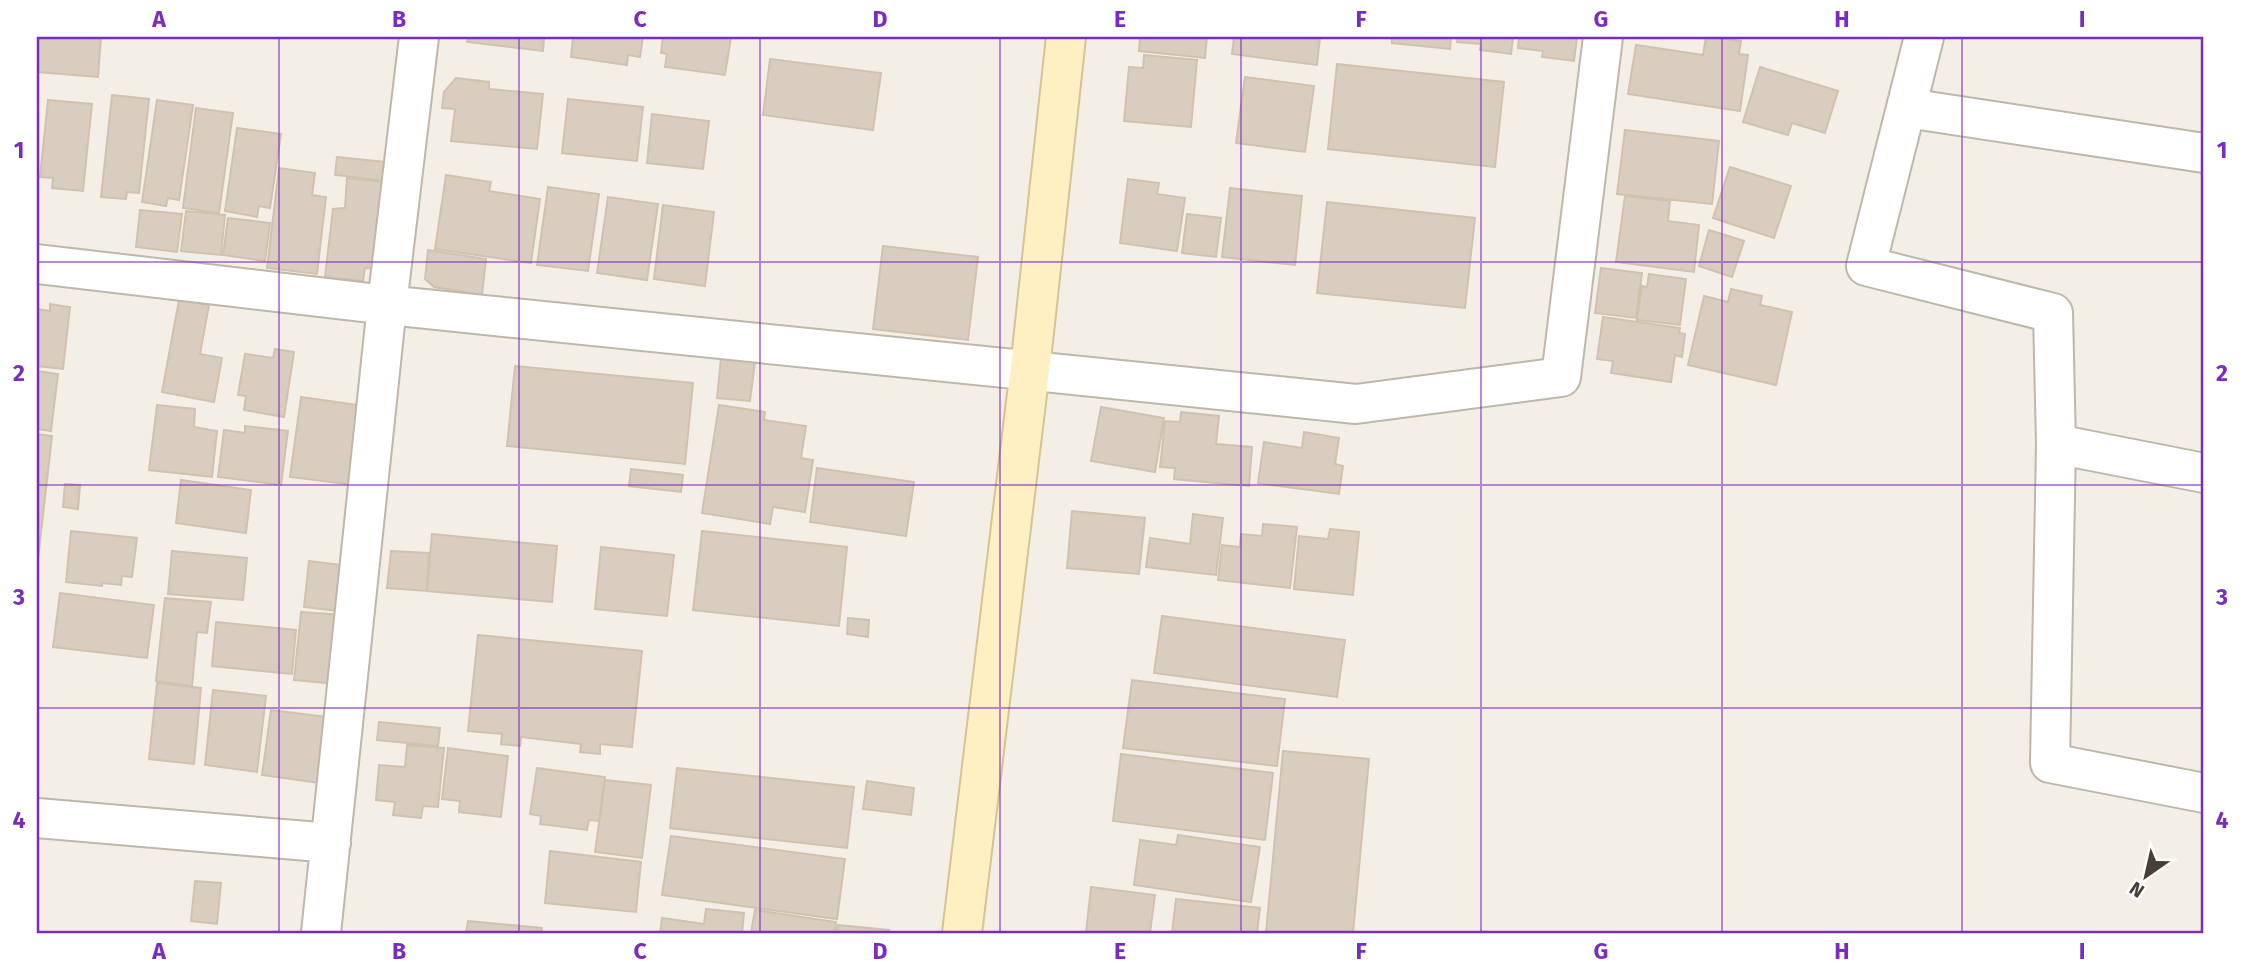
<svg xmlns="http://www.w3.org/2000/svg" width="2241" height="970" font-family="'Fira Sans',sans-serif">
<rect width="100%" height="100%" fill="#f3efe6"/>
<path fill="#d8cdbe" stroke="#d0c2ae" stroke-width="2" d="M37,37h64l-3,40 -61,-5z
M468,37h76l-1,14 -76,-9z
M573,37h70l-3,20 -12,-2 -1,10 -56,-8z
M663,37h68l-6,38 -60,-8 2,-13 -6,-1z
M1140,37h67l-2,21 -66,-7z
M1234,37h86l-3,28 -85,-11z
M1392,37h59l-1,12 -58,-6z
M1458,37h55l-2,17 -31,-4 1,-6 -24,-2z
M1519,37h58l-3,24 -32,-4 1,-6 -25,-3z
M1706,37l35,4 -2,13 9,1 -8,56 -112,-17 8,-49 67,10z
M1144,55l53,5 -6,67 -67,-6 5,-54 14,1z
M770,59l111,14 -8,57 -110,-15z
M1337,64l167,18 -9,85 -167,-18z
M1760,67l78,24 -13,42 -33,-10 -4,12 -45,-13z
M1245,77l69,9 -9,66 -69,-9z
M456,78l33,4v7l54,5 -6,55 -86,-8 4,-32 -13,-1 2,-16z
M112,95l37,4 -10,94 -12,-1 -1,7 -25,-2z
M568,99l75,8 -6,54 -75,-8z
M48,100l44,4 -9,87 -31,-3 1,-10 -13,-1z
M157,100l36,5 -14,95 -11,-2 -2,8 -24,-4z
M196,108l37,5 -14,100 -36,-5z
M652,114l57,7 -6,48 -56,-6z
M237,128l44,6 -11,74 -11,-2 -2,11 -32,-6z
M1625,130l94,11 -7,63 -95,-10z
M337,157l58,6 -2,19 -58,-7z
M1730,167l61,19 -17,52 -61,-20z
M279,168l36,5 -3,22 14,2 -9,77 -50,-6z
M446,175l45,7 -2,9 51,8 -9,64 -96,-14z
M347,178l45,5 -10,86 -17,-1 -2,13 -38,-4 8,-68 12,-1z
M1128,179l31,4 -2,11 28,4 -8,53 -57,-8z
M548,187l51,7 -11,77 -51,-6z
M1230,188l72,8 -7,69 -73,-8z
M1625,196l45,5 -2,20 31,4 -5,47 -78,-10z
M608,197l50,7 -11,76 -50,-7z
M1327,202l148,16 -10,90 -148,-15z
M663,205l51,7 -9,74 -51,-7z
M140,210l42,4 -5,38 -41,-5z
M186,211l39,4 -4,40 -40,-4z
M1187,214l34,4 -5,39 -34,-4z
M228,218l42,5 -5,38 -42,-6z
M1709,230l35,11 -12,36 -33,-11z
M883,246l95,11 -10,83 -95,-11z
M428,250l58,9 -4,36 -48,-8 -9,-8z
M1601,268l41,5 -6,45 -41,-5z
M1649,274l37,5 -6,46 -43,-5 5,-34 5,1z
M1731,289l31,7 -2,9 32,7 -16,73 -88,-20 16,-69 24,6z
M179,300l30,5 -9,49 22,4 -8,44 -52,-10z
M50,304l20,3 -7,62 -26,-3v-57l13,2z
M1603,317l77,11 -1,5 6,1 -3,23 -7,-2 -4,27 -60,-9 2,-12 -16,-2z
M275,349l19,3 -10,65 -40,-7 2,-14 -8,-1 7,-41 28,4z
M721,358l34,4 -5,39 -33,-3z
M515,366l178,17 -8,81 -178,-18z
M37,371l21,3 -7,57 -14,-2z
M301,397l64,9 -11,79 -64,-8z
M157,405l38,4 -1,18 23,4 -5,46 -63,-7z
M719,405l46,7 -1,8 42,6 -5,32 12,2 -8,52 -32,-5 -3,17 -68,-11z
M1101,407l63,11 -9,54 -64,-11z
M1181,412l38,4 -3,28 36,3 -3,39 -75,-7 1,-11 -15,-1 5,-46 15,1z
M245,426l43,5 -7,54 -63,-8 6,-47 21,3z
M1304,432l35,6 -4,26 8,2 -4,28 -81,-11 6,-41 38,6z
M37,434l15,2 -15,132z
M817,468l97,14 -8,54 -96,-14z
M631,469l52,6 -2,17 -52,-6z
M181,480l70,10 -5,43 -70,-10z
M65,484l15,1 -2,24 -15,-2z
M1072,511l73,7 -6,56 -72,-6z
M1193,514l30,4 -7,57 -70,-8 4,-29 40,6z
M1263,524l34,3 -7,61 -72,-8 4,-35 18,2 1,-13 21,2z
M1330,529l29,3 -6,63 -59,-6 5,-53 29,3z
M71,531l66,7 -5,39 -10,-1 -1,9 -19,-2v3l-36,-4z
M702,531l145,16 -8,79 -146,-16z
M432,534l125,12 -5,56 -125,-11z
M601,547l73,8 -7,61 -72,-7z
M172,551l75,7 -4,42 -75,-6z
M391,551l38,2 -2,38 -40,-3z
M309,561l41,5 -5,46 -41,-5z
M60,593l94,12 -7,53 -94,-11z
M165,598l46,4 -4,31 -10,-1 -5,54 -36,-5z
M301,612l42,3 -7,69 -42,-4z
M1162,616l183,24 -8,57 -183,-24z
M848,618l21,2 -1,17 -21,-3z
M216,622l80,8 -4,44 -80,-8z
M478,635l164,16 -10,96 -32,-3v10l-20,-2 1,-8 -60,-7 -1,9 -19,-2 1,-10 -34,-3z
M1132,680l153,19 -8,67 -154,-18z
M157,683l44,5 -7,76 -45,-5z
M213,690l53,6 -9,76 -52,-7z
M271,710l57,7 -8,66 -58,-8z
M379,722l61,6 -2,18 -61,-6z
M407,745l37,3 -6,59 -15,-1 -2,12 -28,-3 2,-13 -19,-2 3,-35 26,2z
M448,748l60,8 -7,61 -42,-5 1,-11 -18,-2z
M1283,751l86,8 -16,174h-87z
M1121,754l152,19 -8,67 -152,-19z
M537,768l68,9 -6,44 -10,-1 -2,10 -47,-6 1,-8 -11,-2z
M677,768l177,19 -7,61 -177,-20z
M605,780l46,5 -9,73 -47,-6z
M867,781l47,7 -3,27 -48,-6z
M1178,835l82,12 -9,55 -117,-17 6,-45 36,5z
M671,836l174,23 -8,60 -175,-24z
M550,851l91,11 -5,50 -91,-9z
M195,881l26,2 -4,41 -26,-3z
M1091,887l64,8 -5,38h-64z
M1176,899l84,9 -3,25h-85z
M706,909l38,4 -2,20h-82l2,-15 42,6z
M755,910l81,12 -1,11h-84z
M468,921l74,7 -1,5h-75z
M838,925l51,5v3h-52z"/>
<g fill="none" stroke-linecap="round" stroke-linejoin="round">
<defs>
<path id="street" d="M1924,37l-58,229 187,47 3,131 -6,319 154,30
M1907,108l297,45
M37,264l350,41 969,99 205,-27 42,-340
M2056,444l148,29
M37,818l294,25
M321,933l66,-628 32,-268"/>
<path id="secondary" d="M962,933l68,-564 36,-332"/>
</defs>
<use href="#street" stroke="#bfb7a8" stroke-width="42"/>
<use href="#secondary" stroke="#d5c394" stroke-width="42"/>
<use href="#street" stroke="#fff" stroke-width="38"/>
<use href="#secondary" stroke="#fff0c4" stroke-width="38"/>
</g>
<path fill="none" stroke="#7b2cbf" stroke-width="2" stroke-opacity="0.55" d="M279,37v896M519,37v896M760,37v896M1000,37v896M1241,37v896M1481,37v896M1722,37v896M1962,37v896M37,262h2167M37,485h2167M37,708h2167"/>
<rect width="2241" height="970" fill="none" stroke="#ffffff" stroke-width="77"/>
<g transform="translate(2146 876) rotate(214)" stroke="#ffffff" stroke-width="5" paint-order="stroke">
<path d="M0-5L12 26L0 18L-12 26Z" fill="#463f35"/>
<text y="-10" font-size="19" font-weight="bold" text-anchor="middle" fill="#463f35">N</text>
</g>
<rect x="38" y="38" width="2164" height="894" fill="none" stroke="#7b2cbf" stroke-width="2.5"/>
<g font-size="23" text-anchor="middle" font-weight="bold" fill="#7b2cbf">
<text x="159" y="27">A</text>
<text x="399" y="27">B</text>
<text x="640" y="27">C</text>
<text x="880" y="27">D</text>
<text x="1120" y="27">E</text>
<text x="1361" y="27">F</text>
<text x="1601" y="27">G</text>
<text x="1842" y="27">H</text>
<text x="2082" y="27">I</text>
<text x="19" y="158">1</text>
<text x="2222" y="158">1</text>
<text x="19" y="381">2</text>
<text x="2222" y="381">2</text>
<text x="19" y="605">3</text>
<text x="2222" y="605">3</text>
<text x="19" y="828">4</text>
<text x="2222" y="828">4</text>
<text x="159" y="959">A</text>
<text x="399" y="959">B</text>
<text x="640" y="959">C</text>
<text x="880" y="959">D</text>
<text x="1120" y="959">E</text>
<text x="1361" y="959">F</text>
<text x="1601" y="959">G</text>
<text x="1842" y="959">H</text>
<text x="2082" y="959">I</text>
</g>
</svg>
